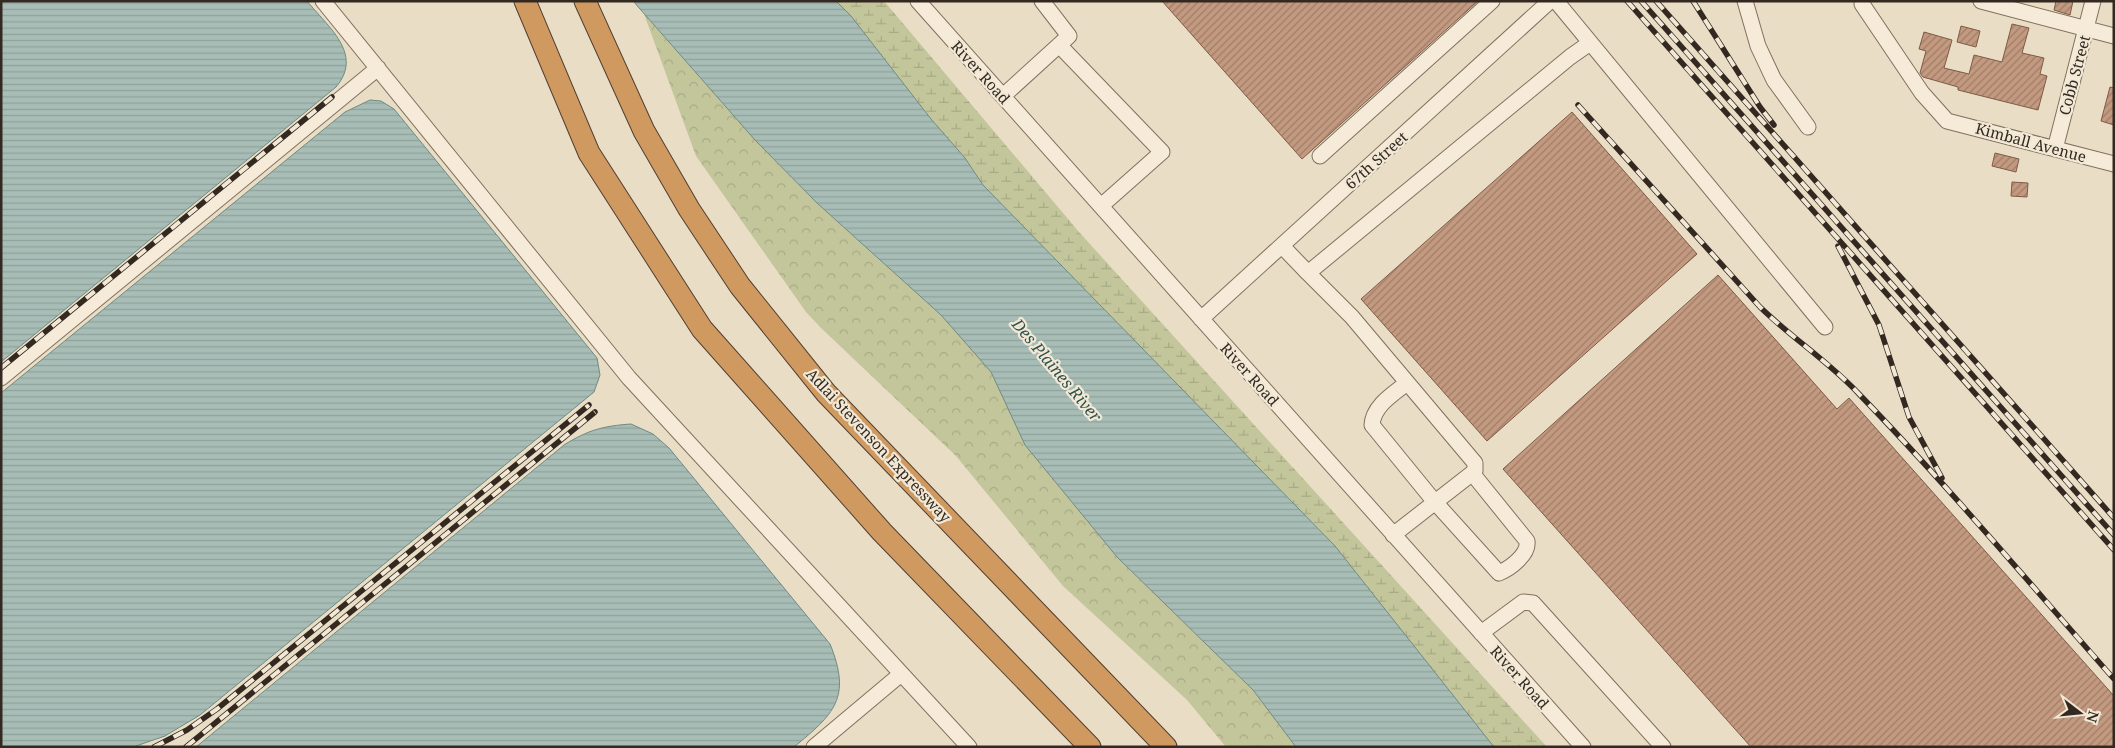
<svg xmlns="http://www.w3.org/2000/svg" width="2115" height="748" font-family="'Noto Serif',serif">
<defs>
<pattern id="forest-crowns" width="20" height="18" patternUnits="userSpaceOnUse" patternTransform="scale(1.25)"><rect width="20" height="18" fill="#c3c69b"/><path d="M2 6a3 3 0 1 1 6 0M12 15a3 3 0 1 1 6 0" fill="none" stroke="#a8aa85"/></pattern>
<pattern id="wetland-marsh" width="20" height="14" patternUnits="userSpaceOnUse" patternTransform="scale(1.25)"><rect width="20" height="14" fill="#c3c69b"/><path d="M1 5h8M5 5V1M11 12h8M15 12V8" fill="none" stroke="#a8aa85"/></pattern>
<pattern id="water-rules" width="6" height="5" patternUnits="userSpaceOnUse" patternTransform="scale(1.25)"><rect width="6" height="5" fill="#a7bdb6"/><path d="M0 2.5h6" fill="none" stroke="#90a29c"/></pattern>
<pattern id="building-hatch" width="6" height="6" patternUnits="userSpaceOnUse" patternTransform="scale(1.25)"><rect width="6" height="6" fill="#c39980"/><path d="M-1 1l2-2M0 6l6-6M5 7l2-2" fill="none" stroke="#9f7d68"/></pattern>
</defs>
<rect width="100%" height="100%" fill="#e9ddc6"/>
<path fill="url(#forest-crowns)" d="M644,14l111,126 62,63 124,112 50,57 34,73 92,112 136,133 43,57h-70l-39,-47 -124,-114 -107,-130 -136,-129 -14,-15 -110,-156z"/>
<path fill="url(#wetland-marsh)" d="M836,1h48l195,231 468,515h-53l-3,-3 -156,-198 -352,-361 -18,-27 -34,-39 -80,-103z"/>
<path fill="url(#water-rules)" stroke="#6f8a82" d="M1,1h306c21,26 57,53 29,86l-335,275z
M633,1h203l15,15 80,103 34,39 18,27 352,361 159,201h-198l-43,-57 -136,-133 -92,-112 -34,-73 -50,-57 -124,-112 -62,-63z
M370,100l11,1 13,8 203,249 3,17 -6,17 -394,323 -35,21 -32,11h-132v-354l344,-281z
M631,424l22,10 16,14 161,196c22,54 4,70 -36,103h-598l368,-302c24,-15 39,-19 67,-21z"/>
<path fill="url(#building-hatch)" stroke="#7f5a46" d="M1162,1h316l-176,158z
M2056,1h17l-3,14 -16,-5z
M2012,24l17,4 -7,25 22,5 -4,16 7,2 -9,34 -80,-20v-3l-35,-10 -3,-4 6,-22 -7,-2 5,-17 28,8 -8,28 25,6 5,-19 28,7z
M1961,26l19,5 -4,16 -19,-5z
M2110,87l4,1v37l-13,-4z
M1572,112l125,142 -210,187 -126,-142z
M1995,153l24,6 -3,13 -24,-6z
M2012,182l16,1 -1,14 -16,-1z
M1718,275l119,134 12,-11 265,298v51h-363l-248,-278z"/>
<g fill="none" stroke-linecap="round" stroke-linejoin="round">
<defs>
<path id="minor" d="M323,1l306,377 340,369
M918,1l665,746
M1556,1l269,326
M1745,1l13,45 16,34 34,47
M1981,1l133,35
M1862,4l60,89 25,28 167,43
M1059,45l103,107 -61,54
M1003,96l66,-60 -27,-35
M2055,149l38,-148
M1320,156l172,-155
M1282,246l26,27
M1201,319l349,-318
M1,378l377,-310
M1407,383c-14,11 -34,23 -35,42l62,76 65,72c12,-5 30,-19 28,-32l-55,-68
M1393,535l82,-64v-8l-123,-146 -44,-44 262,-216 20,-14
M1481,633l42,-31 10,1 130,144
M814,747l87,-73"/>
<path id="highway" d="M525,1l64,152 113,176 180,203 208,215
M585,1l59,130 45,78 51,77 86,107 340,354"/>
</defs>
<use href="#minor" stroke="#82705e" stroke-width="17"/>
<use href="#highway" stroke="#513f31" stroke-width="23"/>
<use href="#minor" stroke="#f5ebd8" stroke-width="15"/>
<use href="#highway" stroke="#cf9960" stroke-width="21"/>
<defs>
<path id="rail" d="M1627,1l487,549
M1641,1l473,534
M1656,1l458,517
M1693,1l67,106 14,18
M1578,105l182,202c32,31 69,55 99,87 89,92 171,190 255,285
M1838,246l41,79 30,92 33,61
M1,368l331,-271
M154,747l33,-17 30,-21 372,-304
M186,747l409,-335"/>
</defs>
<use href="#rail" stroke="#342920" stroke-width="5.5"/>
<use href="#rail" stroke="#f1e8d5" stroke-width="4" stroke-dasharray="11" stroke-linecap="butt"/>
</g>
<g text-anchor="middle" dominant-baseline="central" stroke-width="4.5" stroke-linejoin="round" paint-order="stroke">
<g font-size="15" fill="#342920" stroke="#f1e8d5">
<text transform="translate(981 72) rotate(48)">River Road</text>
<text transform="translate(2074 75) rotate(-75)">Cobb Street</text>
<text transform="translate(2031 142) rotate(15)">Kimball Avenue</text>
<text transform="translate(1376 160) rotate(-42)">67th Street</text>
<text transform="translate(1250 374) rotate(48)">River Road</text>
<text transform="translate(879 445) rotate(47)">Adlai Stevenson Expressway</text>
<text transform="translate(1520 677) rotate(48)">River Road</text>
</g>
<g font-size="16" font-style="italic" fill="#31524f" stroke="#f1e8d5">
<text transform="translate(1057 370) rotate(50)">Des Plaines River</text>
</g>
</g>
<rect width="2115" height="748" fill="none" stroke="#342920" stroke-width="5"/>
<g transform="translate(2080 713) rotate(106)" stroke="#f1e8d5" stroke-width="4" paint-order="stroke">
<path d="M0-4L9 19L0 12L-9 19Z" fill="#342920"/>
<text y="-8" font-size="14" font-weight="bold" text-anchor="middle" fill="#342920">N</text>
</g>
</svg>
